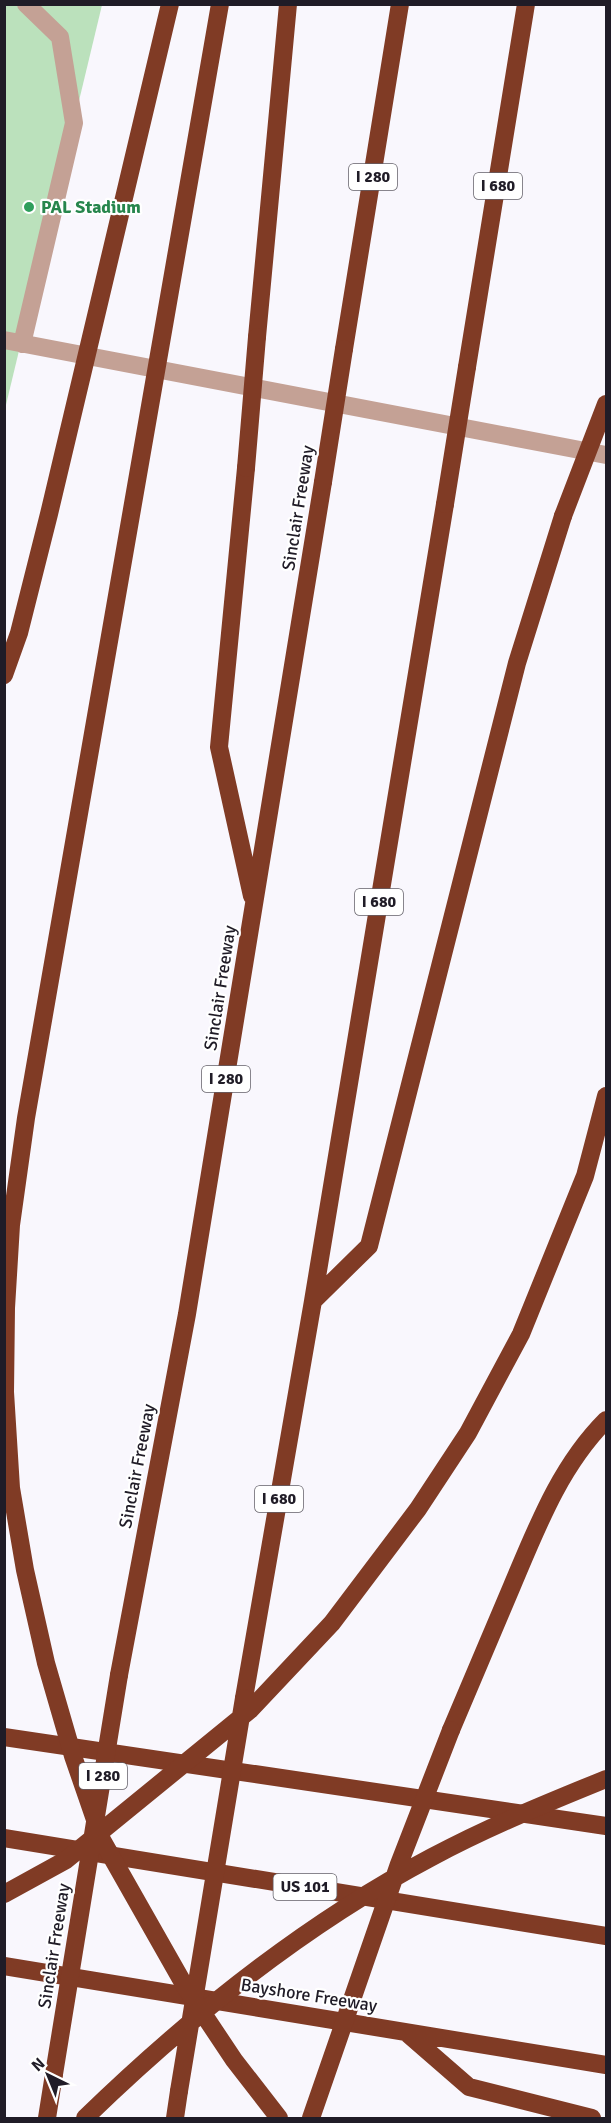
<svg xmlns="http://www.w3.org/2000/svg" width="611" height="2123" font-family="Signika,sans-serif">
<rect width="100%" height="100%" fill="#f9f7fd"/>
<path fill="#bbe1bc" d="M5,5h97l-97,404z"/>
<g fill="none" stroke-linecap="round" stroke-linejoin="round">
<path stroke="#c4a195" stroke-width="18" d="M4,340l602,115
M22,344l52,-221 -14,-86 -34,-33"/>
<path stroke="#803b25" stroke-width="18" d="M257,337l31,-333
M344,349l56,-345
M467,367l59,-363
M246,468l-27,279 33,149
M313,1301l56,-55 148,-583 46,-147
M119,1675l68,-361 136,-832
M244,1698l69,-397 132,-797
M451,1730c20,-48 41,-96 61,-144 25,-59 48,-120 94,-166
M4,1737l602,89
M4,1838l602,98
M4,1966l602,99
M408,2034l61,53 123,31
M47,2118l7,-44
M175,2118l4,-27"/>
<path stroke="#803b25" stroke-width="18" d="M220,4l-194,1114 -15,107 -5,83 -1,84 6,96 14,82 21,93 27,93 29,84 84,148 48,72 45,58
M246,468l11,-131
M323,482l21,-133
M445,504l22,-137
M563,516l43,-112
M4,675l15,-42 30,-119 121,-510
M4,1894l62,-34 184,-150 82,-87 86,-114 50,-76 53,-99 64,-158 21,-80
M54,2074l65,-399
M179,2091l65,-393
M85,2118c104,-101 218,-193 347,-261 56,-30 115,-54 174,-78
M311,2118l88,-254 52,-134"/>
</g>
<circle fill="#2e9e5b" stroke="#fff" stroke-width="2" cx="29" cy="207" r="6"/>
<g text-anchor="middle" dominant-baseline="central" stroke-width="4.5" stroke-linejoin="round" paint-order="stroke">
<g fill="#fff" stroke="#636068" stroke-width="1.5">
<rect x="349" y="164" width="48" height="26" rx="4.5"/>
<rect x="474" y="173" width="48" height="26" rx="4.5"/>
<rect x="355" y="889" width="48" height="26" rx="4.5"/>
<rect x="202" y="1066" width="48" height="26" rx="4.5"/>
<rect x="255" y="1486" width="48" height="26" rx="4.5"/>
<rect x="79" y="1763" width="48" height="26" rx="4.5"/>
<rect x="273.5" y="1874" width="63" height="26" rx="4.5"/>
</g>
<g font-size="16" font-weight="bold" fill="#201c27">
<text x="373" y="177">I 280</text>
<text x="498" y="186">I 680</text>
<text x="379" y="902">I 680</text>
<text x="226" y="1079">I 280</text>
<text x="279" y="1499">I 680</text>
<text x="103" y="1776">I 280</text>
<text x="305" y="1887">US 101</text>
</g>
<g font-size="18" font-weight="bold" fill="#27864d" stroke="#fff" text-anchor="start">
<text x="41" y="207">PAL Stadium</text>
</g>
<g font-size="18" fill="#201c27" stroke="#fff">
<text transform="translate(298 508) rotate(-81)">Sinclair Freeway</text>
<text transform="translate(220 988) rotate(-81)">Sinclair Freeway</text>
<text transform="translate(137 1466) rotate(-79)">Sinclair Freeway</text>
<text transform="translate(54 1946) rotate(-81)">Sinclair Freeway</text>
<text transform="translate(309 1995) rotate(9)">Bayshore Freeway</text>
</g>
</g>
<rect width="611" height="2123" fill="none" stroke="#201c27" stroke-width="12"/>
<g transform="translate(48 2075) rotate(317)" stroke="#ffffff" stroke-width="4.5" paint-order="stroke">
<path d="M0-4.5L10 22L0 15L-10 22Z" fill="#201c27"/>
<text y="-9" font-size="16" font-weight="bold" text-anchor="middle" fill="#201c27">N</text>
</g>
</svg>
